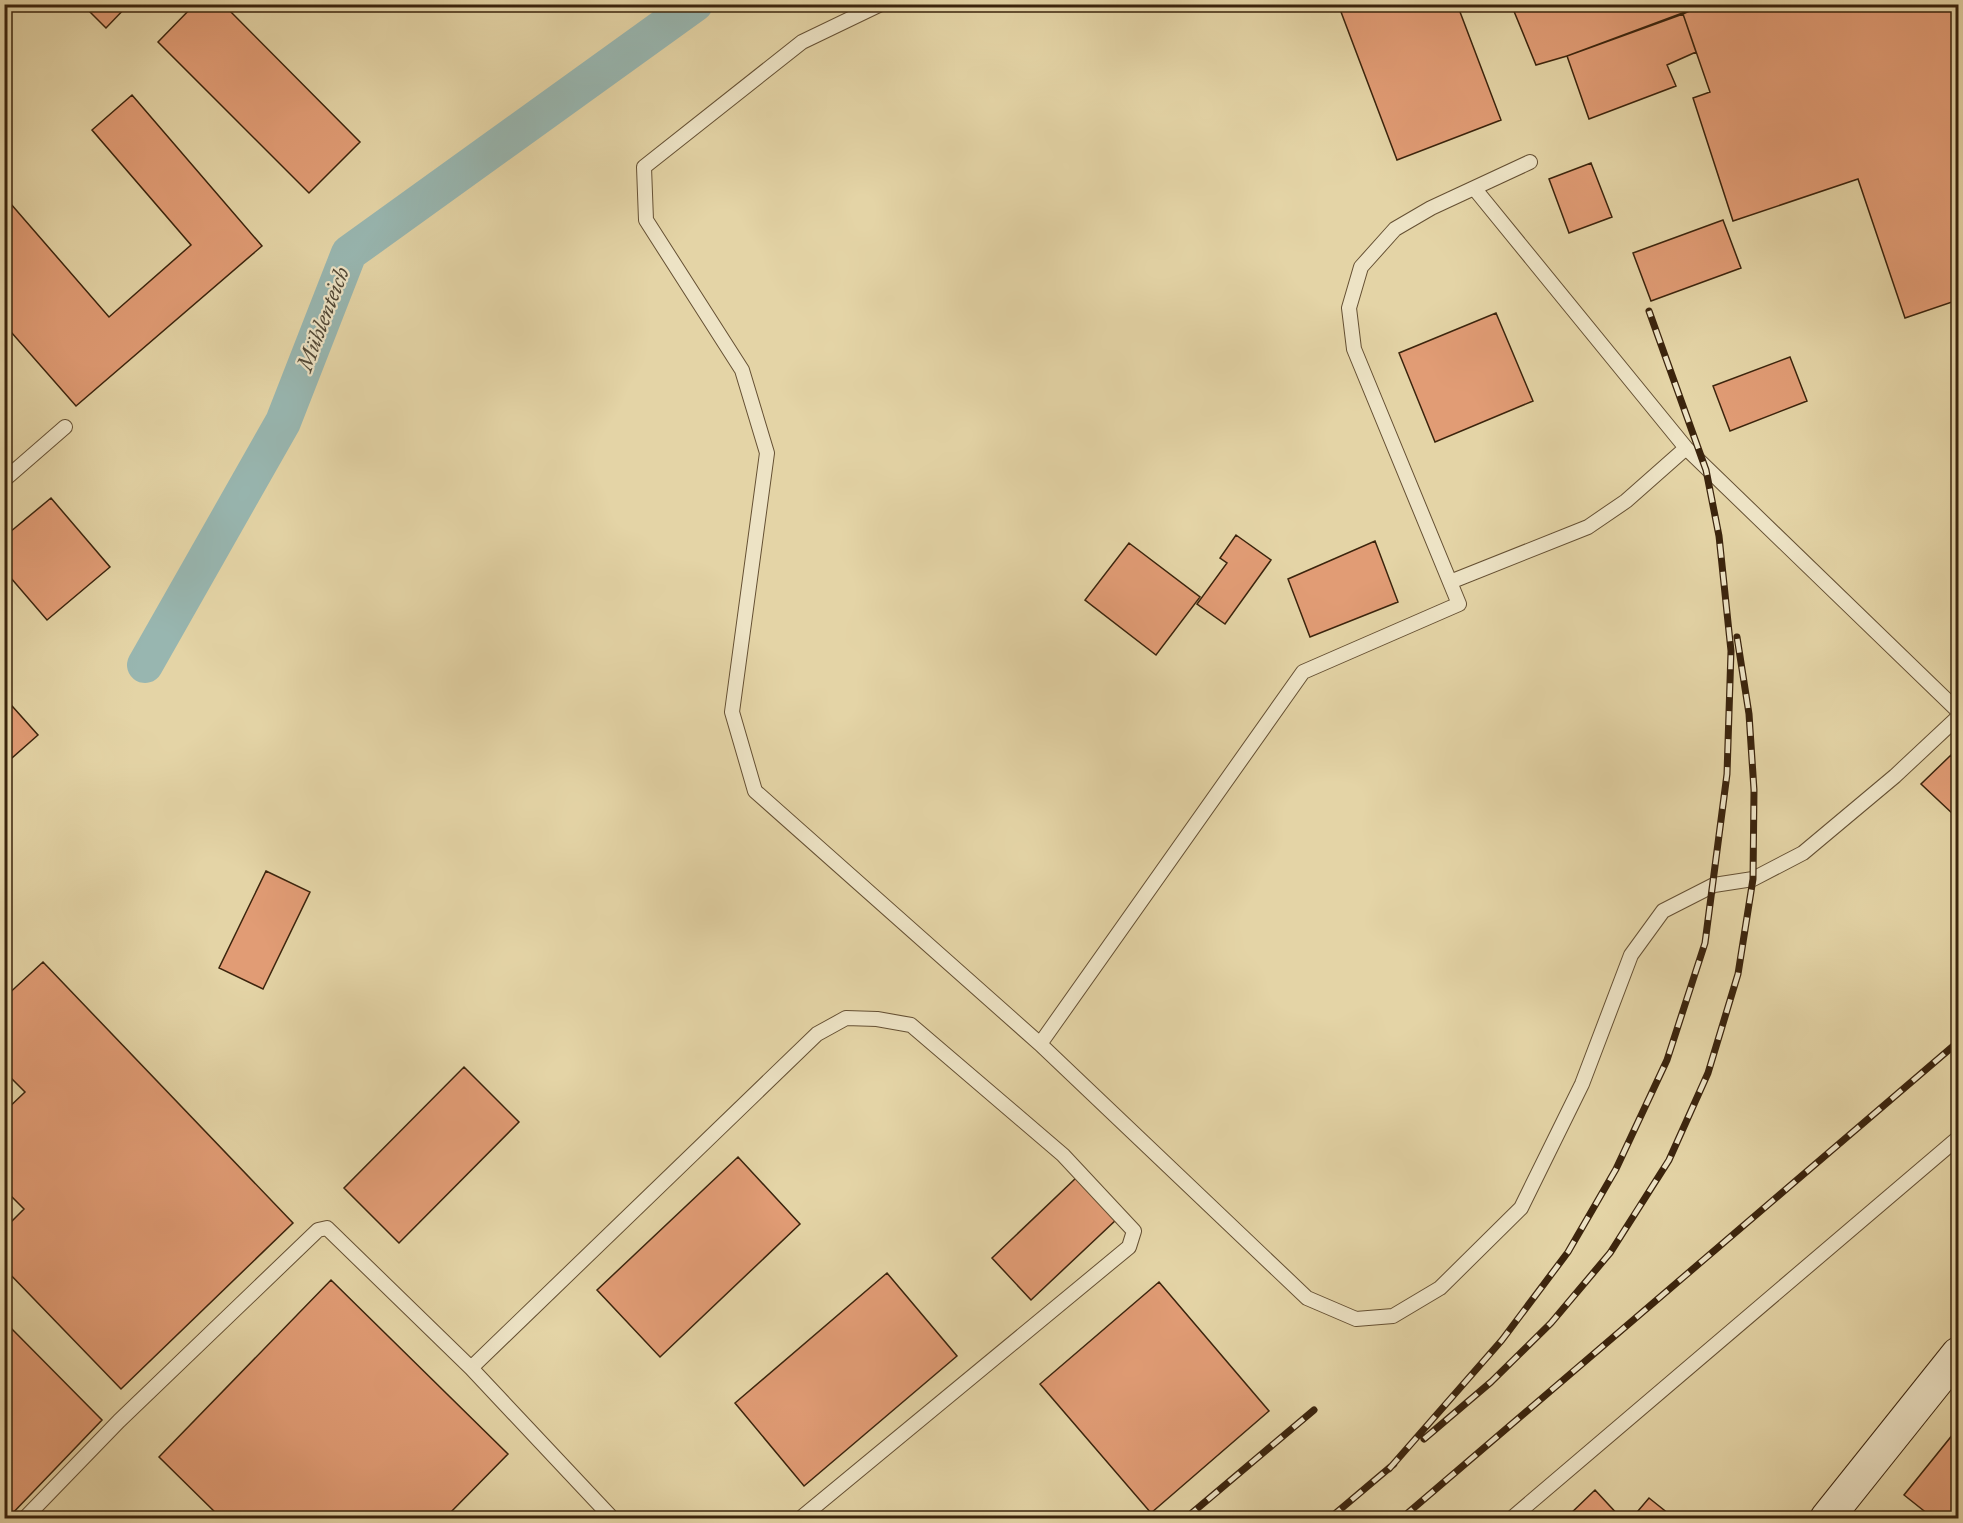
<svg xmlns="http://www.w3.org/2000/svg" width="1963" height="1523" font-family="'IM FELL Great Primer',serif">
<rect width="100%" height="100%" fill="#e4d4a6"/>
<filter id="stains"><feTurbulence type="fractalNoise" baseFrequency=".00333" numOctaves="4"/><feColorMatrix values="0 0 0 0 .2 0 0 0 0 .09 0 0 0 0 .02 0 0 0 .5 -.17"/></filter>
<radialGradient id="worn" r=".72"><stop offset=".6" stop-color="#630" stop-opacity="0"/><stop offset="1" stop-color="#630" stop-opacity=".3"/></radialGradient>
<g fill="none" stroke-linecap="round" stroke-linejoin="round">
<path stroke="#98b6b0" stroke-width="36" d="M145,665l138,-243 66,-169 346,-249"/>
</g>
<path fill="#e19c75" stroke="#3b240d" stroke-width="1.5" d="M82,4h47l-23,24z
M195,4h28l137,138 -51,51 -151,-151z
M1338,4h119l44,116 -104,40z
M1511,4h193v1l-137,51 -31,9z
M1958,4v296l-53,18 -47,-139 -125,42 -40,-123 17,-6 -27,-78 21,-10z
M1683,14l13,38 -29,13 9,21 -87,33 -22,-63z
M132,95l130,151 -186,160 -72,-82v-128l105,121 82,-72 -99,-115z
M1591,163l21,54 -43,16 -20,-54z
M1723,220l18,48 -90,33 -18,-48z
M1496,313l37,88 -98,41 -36,-89z
M1790,357l17,44 -77,30 -17,-45z
M51,498l59,69 -63,53 -43,-50v-33z
M1236,535l35,25 -46,64 -28,-20 30,-41 -7,-5z
M1375,541l23,61 -88,35 -22,-58z
M1129,543l71,54 -44,58 -71,-55z
M4,697l34,38 -34,30z
M1951,755l7,7v49l-4,4 -33,-31z
M266,871l44,21 -47,97 -44,-21z
M43,962l250,261 -172,166 -117,-121v-39l20,-20 -20,-20v-77l21,-20 -21,-21v-73z
M464,1067l55,55 -120,121 -55,-55z
M738,1157l62,67 -140,133 -63,-67z
M1077,1177l40,42 -86,81 -39,-42z
M887,1273l70,83 -153,130 -69,-83z
M331,1280l177,174 -63,64h-224l-62,-61z
M1159,1282l110,129 -118,102 -111,-129z
M4,1321l98,99 -94,98h-4z
M1958,1428v90h-25l-29,-23z
M1595,1490l26,28h-55z
M1649,1498l25,20h-42z"/>
<g fill="none" stroke-linecap="round" stroke-linejoin="round">
<defs>
<path id="service" d="M881,4l-79,38 -158,125 2,53 96,150 25,83 -35,259 23,79 285,253
M1530,162l-99,46 -36,21 -34,38 -12,41 5,41 105,255 -156,68 -263,372 267,254 49,21 37,-3 47,-28 81,-80 61,-124 49,-129 32,-44 51,-26 39,-6 50,-26 92,-77 63,-59
M1474,188l212,260 272,263
M4,480l61,-53
M1450,582l138,-55 38,-26 60,-53
M471,1368l346,-334 29,-16 31,1 34,6 152,130 71,76 -5,16 -328,271
M25,1518l94,-97 199,-191 9,-2 144,140 141,150
M1512,1518l446,-380"/>
<path id="secondary" d="M1827,1518l131,-164"/>
</defs>
<use href="#service" stroke="#655033" stroke-width="16"/>
<use href="#secondary" stroke="#3b240d" stroke-width="35"/>
<use href="#service" stroke="#ede3c5" stroke-width="14"/>
<use href="#secondary" stroke="#ede3c5" stroke-width="33"/>
<defs>
<path id="rail" d="M1424,1439l67,-57 60,-59 59,-70 59,-93 39,-87 30,-99 15,-95 1,-89 -5,-76 -12,-77
M1389,1469l113,-129 66,-88 48,-83 51,-109 38,-117 22,-169 4,-123 -12,-115 -13,-66 -57,-159
M1186,1518l128,-108
M1330,1518l64,-54
M1402,1518l556,-476"/>
</defs>
<use href="#rail" stroke="#3b240d" stroke-width="7"/>
<use href="#rail" stroke="#ede3c5" stroke-width="4.5" stroke-dasharray="14" stroke-linecap="butt"/>
</g>
<g text-anchor="middle" dominant-baseline="central" stroke-width="4.5" stroke-linejoin="round" paint-order="stroke">
<g font-size="22" font-style="italic" fill="#524836" stroke="#ede3c5">
<text transform="translate(323 319) rotate(-69)">Mühlenteich</text>
</g>
</g>
<rect width="1963" height="1523" fill="none" stroke="#e4d4a6" stroke-width="24"/>
<rect x="6" y="6" width="1951" height="1511" fill="none" stroke="#3b240d" stroke-width="3"/>
<rect x="12" y="12" width="1939" height="1499" fill="none" stroke="#3b240d" stroke-width="1.5"/>
<rect width="100%" height="100%" filter="url(#stains)"/>
<rect width="100%" height="100%" fill="url(#worn)"/>
</svg>
